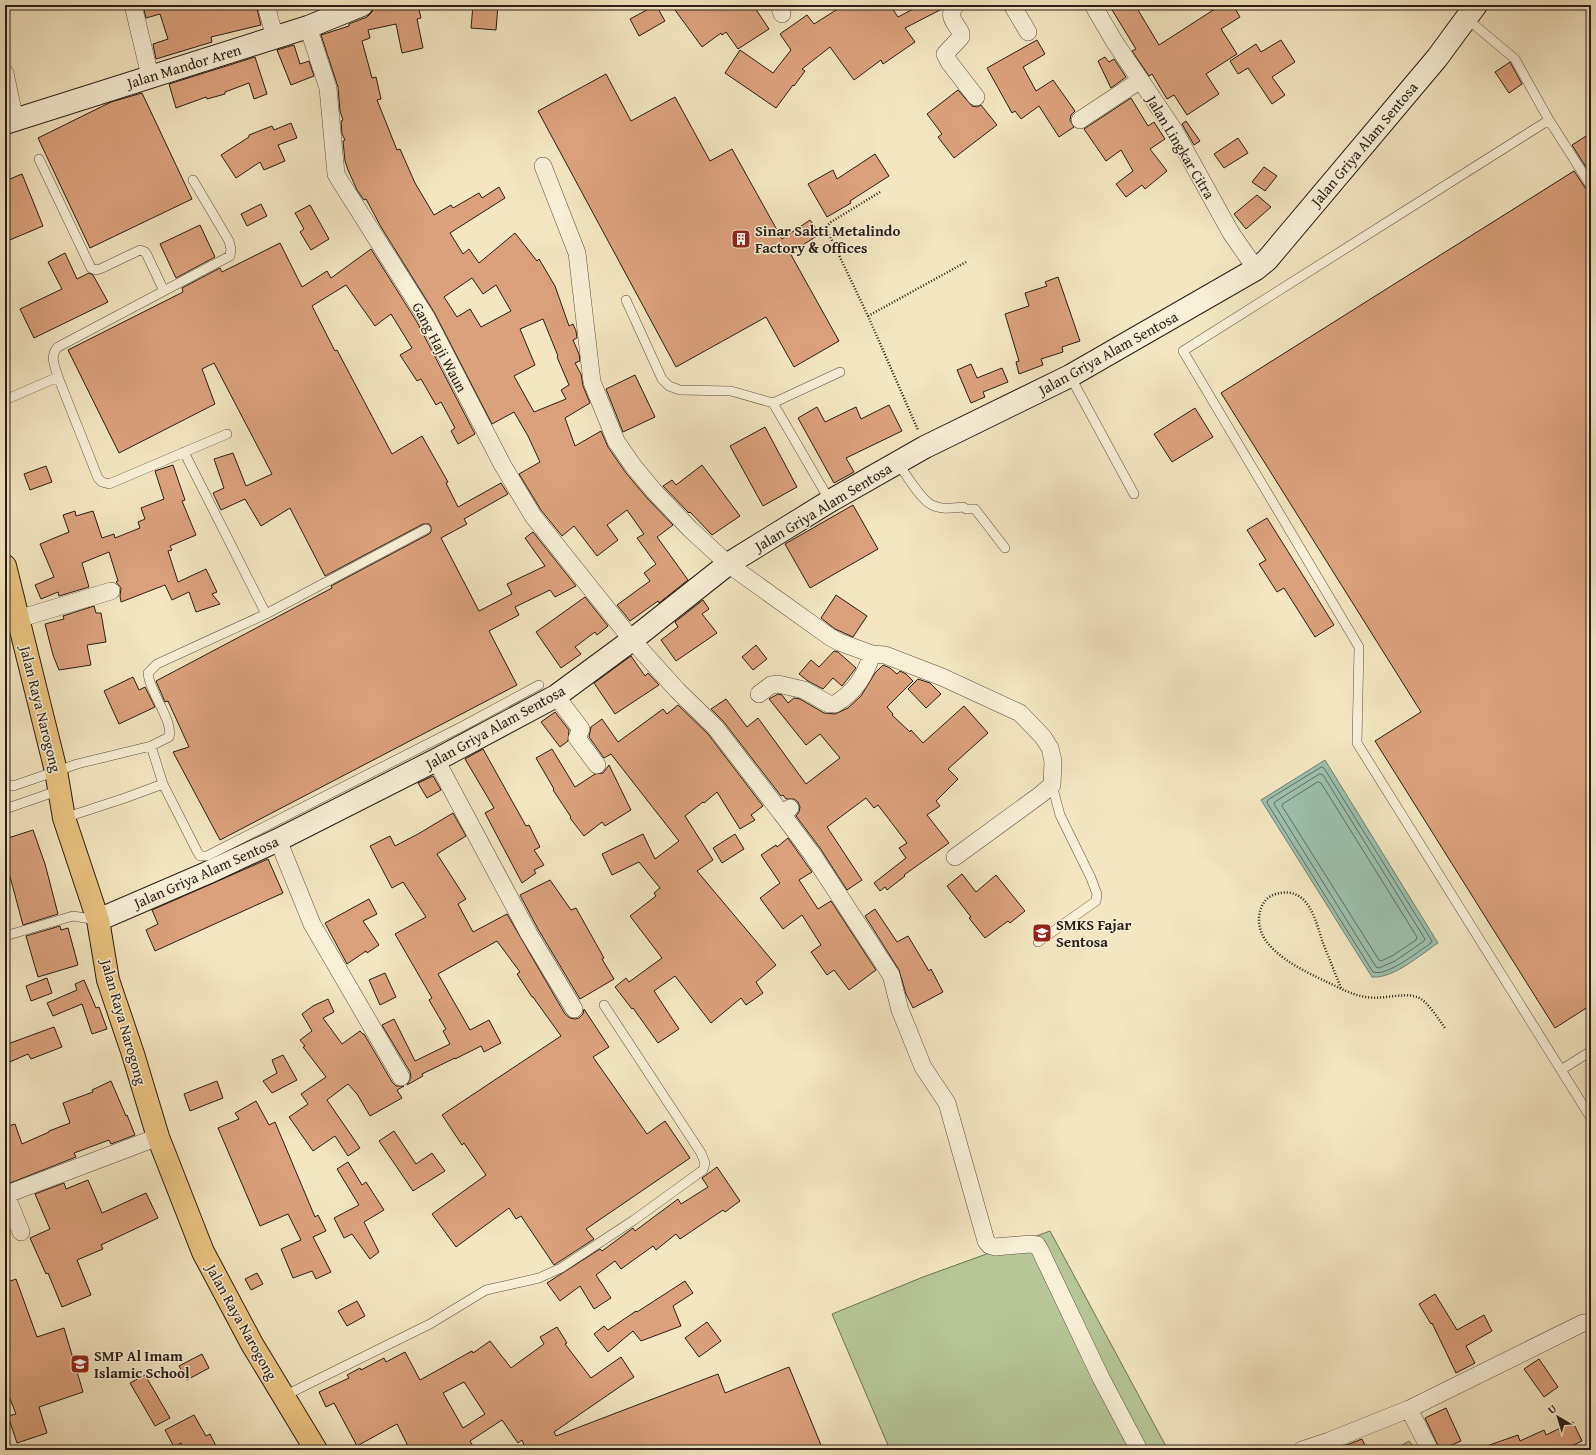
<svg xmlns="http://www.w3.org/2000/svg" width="1596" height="1455" font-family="'Gentium Book Plus',serif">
<rect width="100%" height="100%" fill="#f3e6c0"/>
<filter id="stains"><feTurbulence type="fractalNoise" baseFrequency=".005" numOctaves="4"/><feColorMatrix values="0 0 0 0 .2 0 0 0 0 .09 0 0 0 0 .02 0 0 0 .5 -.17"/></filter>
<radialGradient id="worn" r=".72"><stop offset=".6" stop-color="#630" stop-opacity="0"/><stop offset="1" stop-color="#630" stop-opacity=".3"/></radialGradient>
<path fill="#b6c696" stroke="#707256" d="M1050,1231l118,219h-278l-58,-136 91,-37z
M1409,1441l7,9h-23z"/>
<path fill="#9cc0ae" stroke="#6e7f71" d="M1325,760l113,183c-18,12 -45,36 -66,34l-111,-177z"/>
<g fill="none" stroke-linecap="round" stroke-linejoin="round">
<path stroke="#626e62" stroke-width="1" d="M1322,767l2,1 108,173 -1,2c-12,8 -44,34 -58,29l-106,-169 1,-3z
M1320,774l3,1 102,164 -1,2 -29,20 -16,7 -3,-1 -102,-163 1,-2z
M1318,782l3,1 96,154 -1,3 -24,16 -11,5 -2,-1 -97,-154 1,-2z"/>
</g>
<path fill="#dba17c" stroke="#291d15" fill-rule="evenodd" d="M143,5h113l5,20 -50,12 1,5 -56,17 -3,-15 15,-5 -8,-25 -14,4z
M374,5h44l3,13 -4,1 6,29 -21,5 -6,-29 -28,6 2,8 -8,3 10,37 4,-1 5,22 -4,1 20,50 3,-1 15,34 19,32 17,-10 2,3 26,-15 3,5 17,-11 6,11 -55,35 13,21 6,-5 10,14 36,-30 22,28 2,-2 16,27 14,40 4,-2 3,7 1,7 -4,2 6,14 1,7 -5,2 6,11 2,12 7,17 -25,15 10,28 26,-15 7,16 18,26 21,25 26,27 -16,12 31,43 -29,23 -1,-2 -28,20 -13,-16 33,-24 -6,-8 12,-9 -19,-26 7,-4 -17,-24 -20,15 11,15 -21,16 -23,-30 -12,10 -21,-26 -22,-36 21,-12 -12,-26 -14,-24 -22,12 -58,-112 -53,-85 -15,-28 -2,1 -7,-10 -9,-20 -3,-9 -2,-20 2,-1 -3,-6 -1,-13 2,-1 -3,-9 -2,-24 -17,-52 28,-9v-2l18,-7 5,-5zM472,278l11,16 13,-9 15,26 -30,16 -11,-18 -13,8 -13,-20zM543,319l15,37 -1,1 12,28 -8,5 5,9 -32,13 -20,-36 21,-11 -15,-36z
M473,5h25l-2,25 -25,-2z
M656,5l9,16 -26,15 -9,-17z
M683,5h70l16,24 -31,20 -12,-17 -4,3 -1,-2 -19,14 -27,-37z
M844,5h46l8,12 23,-12h23l-2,4 -37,19 10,14 -32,22 -2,-4 -27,20 -24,-33 -28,22 3,2 -11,15 -1,-1 -17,23 -51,-35 15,-23 33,23 18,-23 -11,-16 27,-19 7,9z
M1109,5h26l24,40 62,-40h12l7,12 -19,12 16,25 -31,20 13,20 -32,21 -13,-20 -7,4 -15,-25 -3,2 -17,-25 4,-2z
M1037,40l8,14 -22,13 13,24 17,-11 22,31 -4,4 -1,5 4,7 -15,10 -20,-31 -18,13 -6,-8 -3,2 -25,-45z
M1281,40l14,22 -23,15 13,18 -13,9 -24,-36 -10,6 -8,-13 26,-17 5,8z
M294,45l6,19 9,-3 5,15 -23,9 -14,-35z
M255,57l12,37 -13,5 -5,-16 -24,9v2l-18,5 -1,-2 -30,11 -7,-24z
M1105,57l4,5 5,-3 12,18 -15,11 -13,-27z
M1510,62l12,22 -13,9 -14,-21z
M606,74l25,47 44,-24 35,64 22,-12 50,90 28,-19 10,14 -30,19 49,88 -45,26 -28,-50 -90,50 -138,-256z
M958,90l14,16 5,1 4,-2 16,20 -43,33 -16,-21 4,-3 -15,-20z
M142,93l50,106 -102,49 -52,-110 73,-36z
M1131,98l17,28 6,-4 11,17 -15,10 17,22 -22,18 -3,-4 -16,12 -10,-13 17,-13 -12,-21 -15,11 -22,-32z
M1186,121l14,20 -6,4 -12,-21z
M291,123l6,15 -19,7 7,16 -21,9 -4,-8 -24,16 -15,-23 28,-18v-2l23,-9 2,4z
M1591,133v42l-19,-30z
M1238,138l10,15 -24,15 -10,-14z
M875,154l14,22 -39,25 1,2 -24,14 -19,-33 25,-14 4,9z
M1264,167l13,9 -12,15 -13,-9z
M1574,171l12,18 5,3v813l-36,23 -180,-287 46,-29 -200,-319z
M22,174l21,52 -38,16v-61z
M1257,195l14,12 -25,22 -12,-15z
M261,204l6,12 -20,10 -6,-12z
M310,205l19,34 -18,11 -11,-18 4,-3 -9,-16z
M200,225l15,32 -39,21 -16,-34z
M280,243l22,44 25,-16 4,7 40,-29 46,73 58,112 -17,10 -7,-13 4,-3 -14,-26 -5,3 -15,-26 -4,2 -17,-26 12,-7 -21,-34 -16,12 -29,-41 -34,21 23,45 2,-1 55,104 30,-18 26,46 -2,1 12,24 43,-24 7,11 -44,25 3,5 -26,14 38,73 33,-17 -5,-10 38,-18 -20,-28 8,-6 43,54 -21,11 -5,-7 -35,17 4,8 -30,16 28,54 -297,155 -47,-88 16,-5 -21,-46 -3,1 -9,-21 176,-93 -1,-2 98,-52 2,-2v-5l-2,-3h-6l-98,52 -35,-68 -29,18 -16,-27 -24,11 -8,-17 11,-5 -10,-29 19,-6 13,33 26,-12 -58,-111 -12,6 13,35 -96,49 -51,-103 115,-58 -1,-4 38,-20 2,4z
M65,253l12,26 12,-6 4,2 15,27 -74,36 -14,-29 42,-20 -14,-27z
M1058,277l22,64 -18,6 1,5 -22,7 2,6 -24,9 -3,-12 3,-1 -14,-47 24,-8 -4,-13 22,-7 -2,-4z
M971,364l6,14 25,-10 6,14 -25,10 2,5 -14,6 -14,-33z
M635,375l20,42 -32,15 -17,-43z
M889,405l13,26 -56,27 8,14 -20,11 -36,-65 19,-11 8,15 31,-15 5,12z
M1195,408l18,29 -41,25 -18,-28z
M765,427l32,60 -34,19 -33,-60z
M173,465l12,35 -3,1 14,34 -26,11 2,4 -4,1 10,31 28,-13 11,23 -5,2 8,10 -24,8 -7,-20 -17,8 -7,-15 -44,17 -1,-6 1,-8 -5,-6 2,-1 -9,-29 -27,11 7,24 -30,9 -1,-4 -17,7 -6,-14 19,-8 -14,-33 29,-12 -6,-17 12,-4 1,5 17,-5 9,27 12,-4 1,4 25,-10 -2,-6 7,-3 -4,-11 23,-9 -9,-28z
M702,465l38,51 -28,19 -22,-23 -1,1 -26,-27 9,-6 4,5z
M46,466l6,16 -22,8 -6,-16z
M853,505l25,44 -68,39 -25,-44z
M1267,518l67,107 -19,12 -31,-49 -7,4 -18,-28 7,-4 -19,-30z
M836,595l31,21 -14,21 -18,-8 -14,-11z
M585,597l23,29 -11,9 -2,-3 -20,15 6,7 -20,14 -25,-36z
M703,600l6,9 -7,5 15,19 -41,28 -15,-21 17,-13 -3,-5z
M94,606l2,7h5l5,29 -19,3 4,20 -32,5 -6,-15 -8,-31 19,-5 -1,-3z
M756,645l11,14 -14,11 -11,-13z
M834,651l4,1 18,16 -14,18 -9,-8 -10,11 -15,-8 -9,-7 12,-14 8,7z
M631,656l14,20 3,-3 11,12 -44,29 -21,-31z
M883,665l7,3 7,6 3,-3 6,3 7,7 -26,26 6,7 -1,1 18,17 1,-2 12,13 41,-37 24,27 -40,36 10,10 -22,22 4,5 -13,9 22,28 -45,32 1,1 -18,14 -2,-3 -5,4 -6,-8 32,-25 -7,-10 8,-5 -29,-38 -4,3 -8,-10 -39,29 35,53 -15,10 -27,-42 -24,-32 3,-4 1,-5 -2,-5 -4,-3h-8l-3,-4 -2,1 -58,-75 -12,-12 15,-10 21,28 11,-9 48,66 34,-26 -20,-24 -14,11 -37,-46 9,-5 4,1 6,8 6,-5 6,1 24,14 11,1 13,-6 13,-12 14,-23z
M133,677l6,13 6,-3 10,20 -36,17 -15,-33z
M918,679l12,4 11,11 -15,14 -18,-19z
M678,705l30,29 55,72 -12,9 4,5 -15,9 -23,-37 -13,11 -1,-1 -18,14 28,44 -16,11 79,94 -20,17 7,11 -17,12 -5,-7 -30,25 -36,-47 -21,15 25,38 -21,14 -25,-35 -1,1 -17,-22 11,-9 3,4 33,-24 -32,-42 26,-20 -2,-3 6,-5 -21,-26 -27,13 -10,-21 41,-20 12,25 24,-18 -68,-87 -7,4 -15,-21 2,-10 11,-8 16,23 45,-33 4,5z
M555,712l14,18 -1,11 -8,6 -19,-25z
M483,749l43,77 3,-1 11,22 -6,3 10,15 -10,5 2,3 -14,10 -37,-70 9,-5 -29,-49z
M552,749l23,38 20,-13 8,-1 6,-8 22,45 -26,16 -3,-4 -18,14 -14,-18 1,-1 -18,-27 1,-1 -18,-31z
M433,776l8,14 -14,8 -9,-15z
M453,813l13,23 -29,18 29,45 -8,5 15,28 34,-18 58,100 5,4 5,1 4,-1 4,-4 1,-5 25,38 -16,10 54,77 18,-13 25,37 -104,71 8,10 -40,26 -33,-49 -5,3 -7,-11 -53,39 -24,-33 54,-39 -22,-32 -2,2 -20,-30 119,-79 -28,-39h-1l-15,-23 3,-2 -23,-31 -59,33 32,56 19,-10 12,23 -17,9 -3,-6 -26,13v-1l-33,16 1,2 -16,9 4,-8 -1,-5 -28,-47 12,-6 21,42 35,-17 -7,-13 3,-2 -17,-29 3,-2 -37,-64 31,-17 -23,-35 -11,6 -22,-42 20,-10 5,10 23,-12z
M33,830l12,34 13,50 -35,11 -18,-67v-19z
M735,834l9,15 -22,14 -9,-15z
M788,838l24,34 -13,8 19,29 13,-8 45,69 -27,20 -15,-20 -7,5 -16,-23 10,-7 -19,-30 -19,14 -23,-31 20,-15 -19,-28 15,-10 1,2z
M268,859l15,34 -128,58 -9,-21 12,-6 -6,-14z
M962,874l14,18 20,-17 29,36 -15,12 -2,-2 -23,17 -16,-20 2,-1 -24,-31z
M550,880l21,30 5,-2 28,50 -2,1 12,20 -34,20 -42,-70 -17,-32 -1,-2z
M369,899l8,15 -14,7 16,24 -12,8 -1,-2 -19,13 -22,-41z
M875,909l22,33 11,-6 21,35 2,-2 12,23 -30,16 -7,-14 -7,-24 -34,-54z
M60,926l1,4 7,-2 10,37 -40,12 -12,-41z
M385,973l11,24 -16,8 -11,-25z
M47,978l5,15 -21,8 -5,-15z
M84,980l12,28 3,-1 8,22 -15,5 -10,-30 -29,12 -6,-13 30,-13 -2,-6z
M328,999l6,13 -11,6 19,26 18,-13 3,3h1l28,48 4,4h8l-7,4 5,8 -32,18 -13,-22 -9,-10 -21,16 33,48 -12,8 -13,-20 -22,15 -24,-34 19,-13 -7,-10 25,-17 -23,-30 2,-1 -5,-6 12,-9 -10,-17 11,-8z
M54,1027l8,20 -31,12 -3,-5 -23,10v-19z
M283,1055l14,25 -25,13 -9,-12 14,-8 -5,-13z
M111,1081l15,35 1,-1 8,20 -24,9 -2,-4 -35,13 2,4 -71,28v-58l10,-3 7,20 27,-12v-1l21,-8 -7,-20 30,-11 -1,-2z
M217,1081l6,17 -33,13 -6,-17z
M256,1101l13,24 6,-3 40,95 3,-2 8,16 -13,6 18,35 -15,7 -4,-8 -19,7 -12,-29 20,-9 -13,-26 -28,12 -42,-98 21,-9 -4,-6z
M394,1131l22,33 16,-11 13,18 -32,20 -34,-50z
M348,1162l14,23 4,-3 18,28 -20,12 15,30 -9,7 -18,-25 -8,4 -10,-20 25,-13 -22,-36z
M717,1167l23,34 -15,11 -2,-2 -43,29 -4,-5 -20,16 -3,-4 -32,23 -6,-8 -19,14 15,23 -17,11 -14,-23 -20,15 -13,-18 53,-34 2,2 31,-23 2,3 43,-32 3,5 27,-17 -6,-9z
M88,1180l14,33 44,-20 12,25 -57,27 2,4 -26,11 14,35 -29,12 -14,-34 -2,1 -16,-36 20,-9 -15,-35 29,-11 2,6z
M257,1273l6,11 -12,6 -6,-11z
M16,1279l21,58 27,-9 19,64 -44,15 8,26 -30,10 -9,-27 8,-2 -11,-28v-103z
M685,1281l8,12 -20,13 8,20 -40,15 -8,-10 -25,21 -14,-18 10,-8 4,4 28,-19 1,1z
M1435,1294l22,36 27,-15 8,16 -26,15 9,17 -19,10 -24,-50 -1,1 -12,-20z
M357,1301l8,15 -18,10 -9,-15z
M707,1322l14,19 -22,16 -14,-19z
M557,1327l10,16 -2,1 26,34 30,-21 13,20 -80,55 2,4 162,-62 7,19 64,-26 34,83h-297l-4,-10 -4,3 -16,-23 -32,21 5,9h-65l-13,-26 -40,22 -23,-43 -8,4 -7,-15 30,-14 -2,-3 13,-7 1,2 23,-12 2,4 19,-10 15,28 52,-29 1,2 17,-12 21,27 33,-24 -4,-7zM464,1382l21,32 -22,14 -20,-35z
M202,1354l7,14 -22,12 -8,-14z
M1539,1359l19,28 -14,10 -20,-28z
M145,1375l25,43 -15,8 -25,-43z
M1446,1408l15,33 -21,9 -15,-32z
M194,1415l12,21 4,-2 8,16h-34l-3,-7 -7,4 -9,-17z
M1573,1422l9,19 -19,9h-81l-1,-2 37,-13 2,6 24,-11 2,5z
M1362,1439l5,11h-21l-2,-4z"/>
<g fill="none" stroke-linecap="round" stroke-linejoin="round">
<defs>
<path id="lane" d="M1466,18l49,41 34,61 42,66
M1549,120l-366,231 176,296 -2,96 234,375
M39,159l52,109 5,2 4,-1 40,-19 5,2 2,3 17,36
M626,300l36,79 7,7 11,4 51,1 42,12 57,98
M1070,376l64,118
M58,377c-3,-11 -9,-21 0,-30l172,-91 1,-7 -2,-8 -36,-61
M5,400l53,-23 40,101 4,4 7,2 118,-50
M773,403l67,-31
M184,452l82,162
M898,463c7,10 23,37 34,42 10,5 20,3 31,2l3,2h9l30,39
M151,746l12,38 34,67 3,5h7l256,-130 76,-41
M5,780l1,4 7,2 64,-22 74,-18 18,-9c5,-16 -20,-45 -21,-64l9,-9 109,-50 160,-85
M5,809l55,-19
M64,818l61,-20 38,-14
M5,936l68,-20 24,4
M1038,942l58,-41 1,-7 -6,-16 -31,-63 -8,-30
M1561,1070l30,-19
M284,1396l146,-72 56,-34 53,-12 22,-10 73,-48 69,-50 2,-7 -4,-10 -97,-148"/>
<path id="street" d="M133,5l17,71
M266,5l9,33
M779,5l3,9
M956,5c-10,11 -1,17 5,28v4l-16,17 4,8 27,35
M1012,5l16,27
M1093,5l21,36 60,89 57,103 25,36
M308,27l20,61 8,86 4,7 86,136 76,147 31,52 99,124 45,50 38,37 67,87
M5,73l10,47
M1080,120l59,-39
M543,166l34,87 15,129 24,59 18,26 20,24 36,38 38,35 102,73 9,5 33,12 13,1 57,22 78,36 23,24 7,11 3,13 -1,24 -12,10 -85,62
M18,619l93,-28
M759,694l12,-9 7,-1 26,6 25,14h6c20,-12 30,-28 37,-50
M556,696l25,33 -4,9 20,27
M436,760l93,174 45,75
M790,808l-8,6 30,40 79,121 9,35 23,57 24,36 39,138 3,4 6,2 35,-3 7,1 3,5 61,128 38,72
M278,840l34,84 89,153
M21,1232l-14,-35 3,-4 148,-56
M1409,1409l21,41
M1302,1450l27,-9 80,-32 174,-86h8"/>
<path id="secondary" d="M5,123l303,-96 54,-22
M98,920l109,-47 71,-33 158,-80 120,-64 76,-56 96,-76 102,-63 95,-54 145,-71 186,-107 11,-9 170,-202 39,-53"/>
<path id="primary" d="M5,566l51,205 8,47 34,102 10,60 25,74 25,83 45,115 49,92 64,106"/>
</defs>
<use href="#lane" stroke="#5c4f40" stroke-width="10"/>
<use href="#street" stroke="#5c4f40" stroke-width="18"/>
<use href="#secondary" stroke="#291d15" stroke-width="24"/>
<use href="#primary" stroke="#291d15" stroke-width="24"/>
<path stroke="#291d15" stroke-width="2.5" stroke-dasharray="1 2" stroke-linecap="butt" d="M880,192l-49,30 -4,4v4l41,86 50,114
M868,316l98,-54
M1341,988c-6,-15 -12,-30 -18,-45 -8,-23 -14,-58 -47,-49 -12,3 -17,15 -17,26 0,31 45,51 68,62 13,6 25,13 39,15 16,3 38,-5 51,0 10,3 22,23 28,31"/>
<use href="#lane" stroke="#f7efd6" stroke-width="9"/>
<use href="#street" stroke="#f7efd6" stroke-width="17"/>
<use href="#secondary" stroke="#f7efd6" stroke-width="22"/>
<use href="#primary" stroke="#eac380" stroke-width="22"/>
</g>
<defs>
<symbol id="building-square" viewBox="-11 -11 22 22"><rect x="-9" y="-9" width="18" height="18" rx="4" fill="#8f2418" stroke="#f7efd6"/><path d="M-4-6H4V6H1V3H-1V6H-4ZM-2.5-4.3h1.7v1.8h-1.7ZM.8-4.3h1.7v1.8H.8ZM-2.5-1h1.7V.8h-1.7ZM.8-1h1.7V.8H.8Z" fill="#fff"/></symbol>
<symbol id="school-square" viewBox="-11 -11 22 22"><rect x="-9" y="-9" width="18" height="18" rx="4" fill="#8f2418" stroke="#f7efd6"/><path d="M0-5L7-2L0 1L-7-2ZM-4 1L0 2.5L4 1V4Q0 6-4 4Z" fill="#fff"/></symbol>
</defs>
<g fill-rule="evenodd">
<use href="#building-square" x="730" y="228" width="22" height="22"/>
<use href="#school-square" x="1031" y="922" width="22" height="22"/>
<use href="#school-square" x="69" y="1353" width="22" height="22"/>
</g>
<g text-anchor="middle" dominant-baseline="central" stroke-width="3" stroke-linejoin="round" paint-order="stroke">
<g font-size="15" fill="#291d15" stroke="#f7efd6">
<text transform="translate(184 66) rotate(-17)">Jalan Mandor Aren</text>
<text transform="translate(1364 144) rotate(-50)">Jalan Griya Alam Sentosa</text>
<text transform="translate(1181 147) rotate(59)">Jalan Lingkar Citra</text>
<text transform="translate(440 347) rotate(62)">Gang Haji Waun</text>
<text transform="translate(1108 353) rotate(-29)">Jalan Griya Alam Sentosa</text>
<text transform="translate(823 507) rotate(-31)">Jalan Griya Alam Sentosa</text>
<text transform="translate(41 709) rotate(76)">Jalan Raya Narogong</text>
<text transform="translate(495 727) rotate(-29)">Jalan Griya Alam Sentosa</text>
<text transform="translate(206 872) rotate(-24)">Jalan Griya Alam Sentosa</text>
<text transform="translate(124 1022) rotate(74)">Jalan Raya Narogong</text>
<text transform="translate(242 1322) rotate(61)">Jalan Raya Narogong</text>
</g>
<g font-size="15" font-weight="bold" fill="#291d15" stroke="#f7efd6" text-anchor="start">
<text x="755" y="230">Sinar Sakti Metalindo<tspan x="755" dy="17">Factory &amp; Offices</tspan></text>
<text x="1056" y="924">SMKS Fajar<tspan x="1056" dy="17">Sentosa</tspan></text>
<text x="94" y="1355">SMP Al Imam<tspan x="94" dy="17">Islamic School</tspan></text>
</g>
</g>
<rect width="1596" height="1455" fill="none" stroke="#f3e6c0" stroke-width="20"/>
<rect x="6" y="6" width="1584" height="1443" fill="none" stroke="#291d15" stroke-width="2"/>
<rect x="10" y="10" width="1576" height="1435" fill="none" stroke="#291d15"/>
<g transform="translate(1558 1417) rotate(322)" stroke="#f7efd6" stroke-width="3" paint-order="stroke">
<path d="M0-3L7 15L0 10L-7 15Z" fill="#291d15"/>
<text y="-6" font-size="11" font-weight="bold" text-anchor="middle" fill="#291d15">U</text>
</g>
<rect width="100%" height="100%" filter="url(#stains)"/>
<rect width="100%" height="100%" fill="url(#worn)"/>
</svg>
